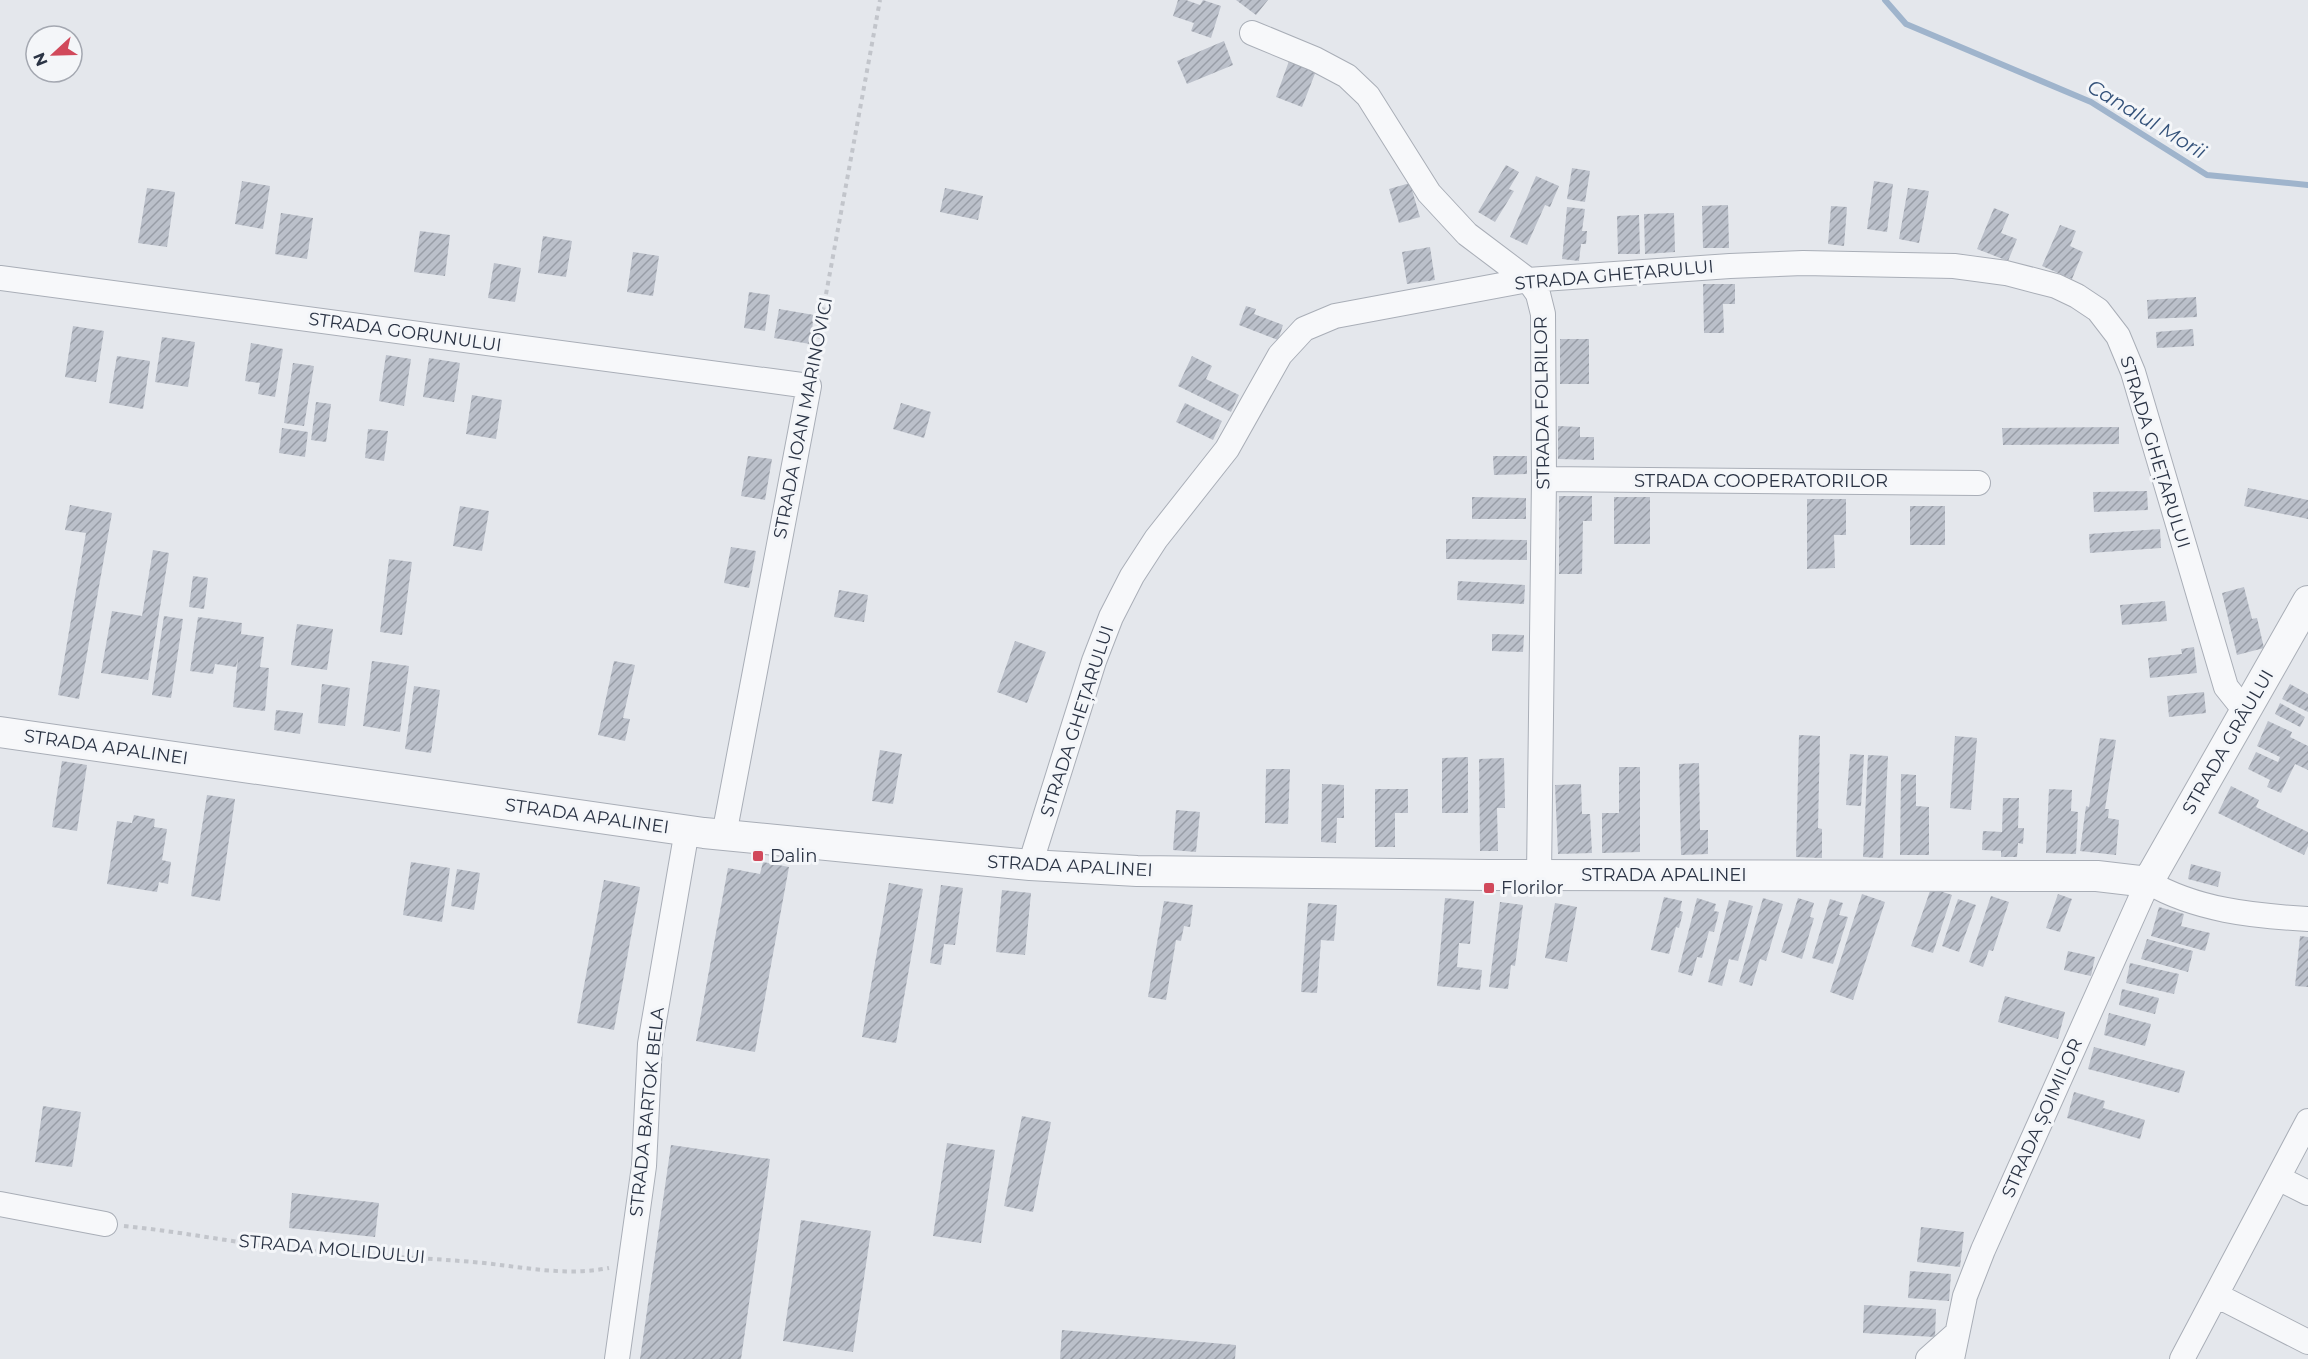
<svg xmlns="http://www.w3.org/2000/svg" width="2308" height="1359" font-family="Montserrat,sans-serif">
<defs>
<pattern id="building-hatch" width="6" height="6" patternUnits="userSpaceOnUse" patternTransform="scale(1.5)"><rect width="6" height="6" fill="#bbc0ca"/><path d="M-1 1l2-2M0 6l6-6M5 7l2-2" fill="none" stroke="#989da6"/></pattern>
</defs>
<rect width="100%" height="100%" fill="#e4e7ec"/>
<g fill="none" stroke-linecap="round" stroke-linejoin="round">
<path stroke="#9fb4cc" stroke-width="6" d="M1885,0l21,24 185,78 116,73 101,10"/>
</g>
<path fill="url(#building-hatch)" d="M1178,0h8l14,5 3,-5 18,6 -10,32 -20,-7 3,-8 -21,-7z
M1236,0h32l-12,15z
M1224,41l9,24 -46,19 -10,-23z
M1289,61l27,10 -14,36 -26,-10z
M1506,165l13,7 -10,17 5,2 -19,31 -17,-10z
M1572,168l18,3 -5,31 -18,-3z
M1536,176l23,10 -9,21 -5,-2 -18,40 -17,-8z
M242,181l28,5 -7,43 -28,-5z
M1874,181l19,3 -6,48 -20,-3z
M1410,183l10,34 -21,6 -10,-34z
M147,188l28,4 -8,55 -29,-4z
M945,188l38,8 -5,24 -38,-8z
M1908,188l21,3 -10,52 -20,-4z
M1728,205l1,43h-26l-1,-42z
M1831,206l16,1 -3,39 -16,-2z
M1567,207l18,2 -3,22h5l-1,13h-5l-2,17 -17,-2z
M1994,208l15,6 -8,19 16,6 -9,22 -31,-12z
M281,213l32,5 -6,41 -32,-5z
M1674,213l1,39 -30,2 -1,-40z
M1639,215l1,39h-22l-1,-38z
M2060,225l16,6 -6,15 13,6 -11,27 -30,-13z
M420,231l30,4 -5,41 -31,-4z
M543,236l29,5 -6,36 -28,-4z
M1430,247l5,33 -28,4 -5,-32z
M633,252l26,4 -6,40 -26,-4z
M494,263l27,5 -6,34 -27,-4z
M1703,284h32v20h-12l1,29h-20z
M749,292l21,3 -5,36 -21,-3z
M2196,297l1,20 -49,2 -1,-19z
M1246,306l10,3 -2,5 29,11 -5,15 -39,-15z
M779,309l35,6 -4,29 -36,-6z
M73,326l31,5 -8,51 -31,-5z
M2193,329l1,17 -37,2 -1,-16z
M162,337l33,5 -7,45 -33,-5z
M1560,339h29v45h-29z
M251,343l32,6 -8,48 -17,-3 2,-11 -15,-2z
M386,355l25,4 -7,47 -25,-5z
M117,356l33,5 -7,48 -34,-6z
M1192,356l20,10 -6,13 33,16 -8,17 -53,-26z
M429,358l31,5 -6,39 -31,-5z
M293,363l21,3 -10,60 -20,-3z
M472,395l30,5 -6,39 -30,-5z
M316,402l15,2 -5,38 -15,-2z
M901,403l30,9 -7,26 -31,-9z
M1185,403l37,18 -9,19 -37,-18z
M1558,426l22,1v10h14v23l-36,-1z
M2119,427v17l-116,1 -1,-17z
M282,428l26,4 -3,25 -26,-4z
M368,429l20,2 -4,30 -19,-3z
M748,456l24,3 -7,41 -24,-4z
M1493,456h34v18l-33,1z
M2248,488l60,12v19l-64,-13z
M2147,491l1,19 -54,2 -1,-20z
M1559,496h33v25h-9l-1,53h-23z
M1472,497l54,1v21h-54z
M1614,497h36v47h-36z
M1807,499h39v36h-12l1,33 -28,1z
M70,505l42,8 -33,186 -21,-4 28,-162 -21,-3z
M460,506l29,5 -7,40 -29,-5z
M1910,506h35v39h-35z
M2160,529l1,19 -71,5 -1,-19z
M1446,539l81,1v20l-81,-1z
M731,547l25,4 -7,37 -25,-5z
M153,550l16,3 -21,127 -47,-7 11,-62 30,5z
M389,559l23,3 -10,73 -22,-3z
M193,576l15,2 -4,31 -15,-2z
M1458,581l67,4 -1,19 -67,-4z
M2244,587l8,32 5,-1 7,30 -27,7 -15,-62z
M839,590l29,5 -4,27 -30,-5z
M2165,601l2,20 -45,4 -2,-20z
M164,616l19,3 -12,79 -19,-3z
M198,617l44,6 -1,11 23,3 -4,30 9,1 -4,43 -32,-4 5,-49 -2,9 -21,-3 -2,10 -23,-3z
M297,624l36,5 -6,41 -36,-5z
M1492,634l32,1 -1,17 -31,-1z
M1015,641l31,11 -19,51 -30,-11z
M2194,647l3,26 -47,5 -2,-20 34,-4 -1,-5z
M372,661l37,5 -9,66 -37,-6z
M614,661l21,4 -12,53 7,1 -5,22 -27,-6z
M322,684l28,4 -5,38 -27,-3z
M2290,684l18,10v18l-26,-13z
M414,686l26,4 -9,63 -26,-4z
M2204,692l2,21 -37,4 -2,-21z
M2280,703l25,14 -5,10 -25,-13z
M276,710l27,3 -3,21 -26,-4z
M2268,721l24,11 -2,5 18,9v24l-13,-6 -14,29 -14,-6 3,-7 -22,-11 8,-17 22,10 2,-5 -23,-11z
M1799,735l21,1 -2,92 4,1v29l-26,-1z
M1955,736l22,2 -6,72 -21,-2z
M2100,738l16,2 -11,69h4l-1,9 11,2 -3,35 -36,-4 6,-45 3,1z
M880,750l22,4 -9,50 -21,-3z
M1850,754l14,1 -3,51 -15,-1z
M1868,755l20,1 -5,102 -20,-1z
M1468,757v56h-26v-55z
M1504,758l1,50h-8l1,43h-18l-1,-92z
M62,761l25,4 -10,66 -25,-4z
M1699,763l1,67h8v24l-27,1 -2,-91z
M1619,767h21v85l-38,1v-40h17z
M1266,769h24l-2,55 -23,-1z
M1901,774l15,1v31l13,1v48h-29z
M1322,784l22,1v33h-7l-1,25 -15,-1z
M1581,784l1,30h8l2,39 -34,1 -3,-69z
M2231,786l28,14 -3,7 52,25v14l-4,9 -86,-42z
M1375,789h33v24h-13v34h-20z
M2049,789l23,1 -1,21 7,1 -2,42 -30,-1z
M207,795l28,4 -15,102 -29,-5z
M2003,798h16l-1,30h6l-1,16 -5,-1 -1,14h-16v-6l-19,-1 1,-19 19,1z
M1176,810l24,2 -4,40 -23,-2z
M134,815l21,4 -1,8 13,2 -5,31 9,2 -3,22 -9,-2 -2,10 -50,-8 10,-63 15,2z
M411,862l39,6 -8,54 -39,-7z
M763,862l26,5 -34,185 -59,-11 32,-173 32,6z
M2191,864l30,8 -3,15 -30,-8z
M457,869l23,4 -6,37 -23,-4z
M604,880l36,7 -26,143 -37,-7z
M889,883l34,6 -27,154 -34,-6z
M941,885l22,3 -8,57 -11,-1 -3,21 -11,-2z
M1931,888l21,7 -19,58 -22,-7z
M1002,890l29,3 -6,62 -29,-3z
M1862,894l23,8 -32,98 -23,-8z
M2058,894l14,5 -12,33 -14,-4z
M1991,896l18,6 -16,49 -4,-1 -6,17 -14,-5z
M1664,897l18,4 -2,10 3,1 -4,16 -3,-1 -7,27 -18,-4z
M1445,898l29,3 -4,43 -11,-1 -2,24 25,3 -2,20 -43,-4z
M1697,898l19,6 -2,7 5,1 -5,20 -5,-1 -7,27 -5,-1 -5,19 -14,-4z
M1763,898l20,6 -17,57 -6,-2 -8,27 -13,-4z
M1798,898l16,5 -4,14 4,1 -12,41 -21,-7z
M1830,899l13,4 -4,12 9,2 -15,47 -21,-6z
M1958,899l18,6 -17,47 -17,-6z
M1729,900l24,6 -15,55 -9,-2 -7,27 -14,-4z
M1164,901l29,4 -3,22 -6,-1 -3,15 -5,-1 -10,60 -18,-3z
M1500,902l23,3 -8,61 -4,-1 -3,24 -19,-2z
M1308,903l29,2 -3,36 -13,-1 -4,53 -16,-1z
M1555,903l22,4 -10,55 -22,-4z
M2159,907l25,7 -3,12 29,7 -5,18 -54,-15z
M2300,936l8,1v50l-13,-1z
M2147,939l46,12 -5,21 -47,-13z
M2068,951l27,6 -4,19 -27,-6z
M2130,963l49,11 -5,20 -48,-11z
M2122,989l37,9 -4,16 -36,-9z
M2005,996l60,16 -7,27 -60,-17z
M2109,1013l42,11 -6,22 -41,-11z
M2094,1047l91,24 -6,22 -91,-24z
M2074,1092l31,9 -2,7 42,12 -5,19 -73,-21z
M43,1106l38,6 -9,55 -37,-5z
M1022,1116l29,6 -18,90 -29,-6z
M947,1143l48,7 -14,93 -48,-7z
M671,1145l99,14 -29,200h-101z
M292,1193l87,10 -4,34 -86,-9z
M801,1220l70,11 -18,121 -70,-11z
M1921,1227l43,5 -4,35 -43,-5z
M1910,1271l41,3 -2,27 -41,-3z
M1864,1305l72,4 -1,28 -72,-4z
M1062,1330l174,15 -1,14h-175z"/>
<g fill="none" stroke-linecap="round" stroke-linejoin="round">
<defs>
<path id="minor" d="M1252,33l63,26 32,17 21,20 61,97 38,41 61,46 10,14 5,20 1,165 -5,396
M0,278l809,108 -85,449
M1544,479l434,4
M1030,865l64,-204 17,-44 21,-41 24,-37 71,-90 53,-94 24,-26 31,-13 193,-36 202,-14 73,-3 151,3 52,7 50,13 21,10 21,14 20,26 15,36 93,315 20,25
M2278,1178l30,15
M0,1204l105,20
M2216,1295l92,47
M617,1359l27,-193 6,-122 37,-214
M1928,1359l27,-24
M1952,1359l13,-63 18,-46 165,-368c48,28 105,34 160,37
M2182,1359l126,-238"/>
<path id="tertiary" d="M0,732l704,101 326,32 107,6 352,4 608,1 51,6 160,-281"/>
</defs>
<use href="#minor" stroke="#a9aeb7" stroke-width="26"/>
<use href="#tertiary" stroke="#a9aeb7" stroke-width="32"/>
<path stroke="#c2c5cb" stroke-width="4" stroke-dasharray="4.5 4.5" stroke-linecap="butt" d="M813,365l67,-365
M124,1226c60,6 118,18 177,24 57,6 115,7 172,12 47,4 89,15 136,6"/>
<use href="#minor" stroke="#f7f8fa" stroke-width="24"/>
<use href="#tertiary" stroke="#f7f8fa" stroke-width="30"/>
</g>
<g fill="#d1495b" stroke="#f4f6f9" stroke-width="2">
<rect x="752" y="850" width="12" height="12" rx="3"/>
<rect x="1483" y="882" width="12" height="12" rx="3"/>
</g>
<g text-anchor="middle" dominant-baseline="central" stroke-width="6" stroke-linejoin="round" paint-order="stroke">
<g font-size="18" fill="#2b3445" stroke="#f4f6f9">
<text transform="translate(1614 275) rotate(-5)">STRADA GHEȚARULUI</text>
<text transform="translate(405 332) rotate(8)">STRADA GORUNULUI</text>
<text transform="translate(1542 403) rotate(-91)">STRADA FOLRILOR</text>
<text transform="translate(803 418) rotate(-79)">STRADA IOAN MARINOVICI</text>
<text transform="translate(2155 452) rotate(73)">STRADA GHEȚARULUI</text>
<text x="1761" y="481">STRADA COOPERATORILOR</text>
<text transform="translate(1077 721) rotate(-72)">STRADA GHEȚARULUI</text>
<text transform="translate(2228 742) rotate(-60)">STRADA GRÂULUI</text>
<text transform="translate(106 747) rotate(8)">STRADA APALINEI</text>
<text transform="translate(587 816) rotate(8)">STRADA APALINEI</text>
<text transform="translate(1070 866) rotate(3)">STRADA APALINEI</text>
<text x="1664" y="875">STRADA APALINEI</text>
<text transform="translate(647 1112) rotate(-84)">STRADA BARTOK BELA</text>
<text transform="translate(2042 1118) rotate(-66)">STRADA ȘOIMILOR</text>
<text transform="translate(332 1249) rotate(5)">STRADA MOLIDULUI</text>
</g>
<g font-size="18" fill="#2b3445" stroke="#f4f6f9" text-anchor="start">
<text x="770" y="856">Dalin</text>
<text x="1501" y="888">Florilor</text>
</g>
<g font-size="20" font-style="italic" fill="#34527a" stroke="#f4f6f9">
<text transform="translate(2147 119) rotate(31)">Canalul Morii</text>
</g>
</g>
<g transform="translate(54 54) rotate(248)"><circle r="28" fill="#f4f6f9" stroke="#a4a8b1" stroke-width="1.5"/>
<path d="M0-4.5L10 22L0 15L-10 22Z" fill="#d1495b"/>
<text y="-9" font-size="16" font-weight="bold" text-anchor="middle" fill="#2b3445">N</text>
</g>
</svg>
